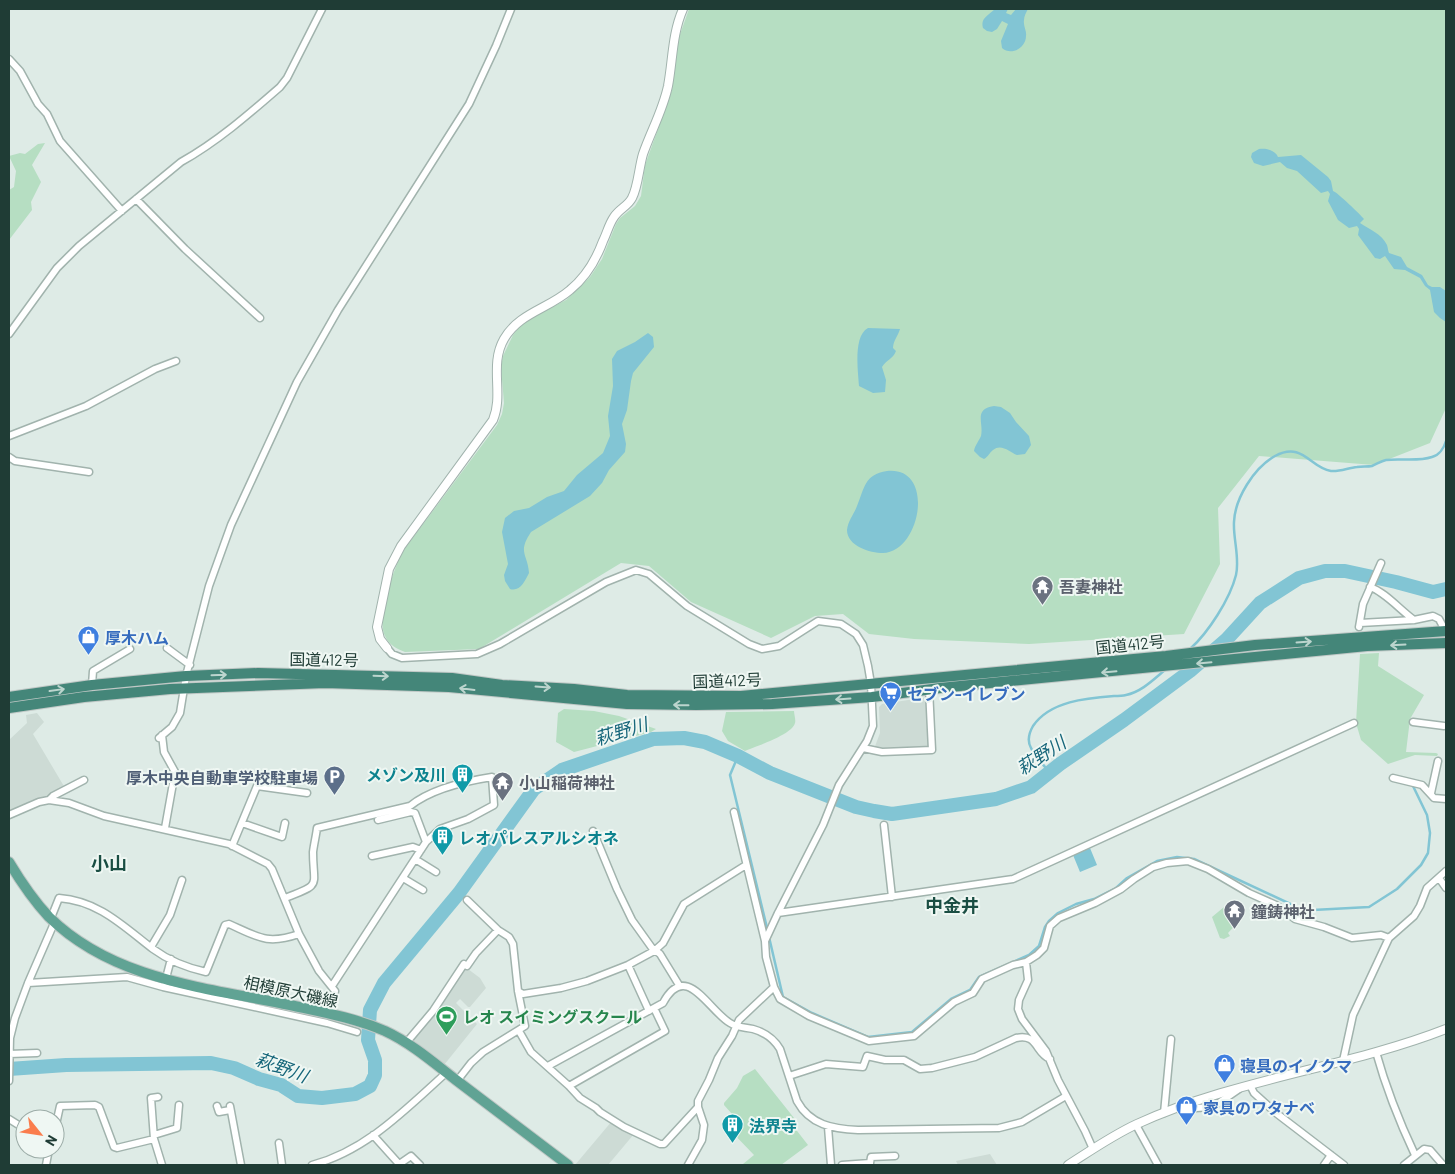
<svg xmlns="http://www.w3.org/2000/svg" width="1455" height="1174" font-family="Barlow,'Noto Sans JP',sans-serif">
<rect width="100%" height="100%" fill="#deebe6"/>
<path fill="#cddbd5" d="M928,697l1,51 -55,1 6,-16 -1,-26 3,-3z
M37,713l7,9 -11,12 32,54 -20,10 -8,1 -28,13v-72l18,-17 -1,-8z
M464,966l16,12 6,10 -16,19h-2l-8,-8 -4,4 21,21 -33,41 -32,-26z
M612,1121l22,13 -26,31h-33z
M990,1154l7,11h-39l-2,-4z"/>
<path fill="#b6dec2" d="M689,9h757v399l-16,35 -56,22 -115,-9 -41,52 2,56 -36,70 -155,10 -115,-5 -45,-5 -26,-20 -28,2 -44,22 -80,-36 -42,-36 -28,-3 -142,86 -74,3c-8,-3 -16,-7 -20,-16 -9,-18 9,-68 18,-85l94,-126 5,-11 2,-11 -3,-36 2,-11 10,-21 8,-10 8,-6 37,-19 24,-23 12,-18 14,-35 4,-6 15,-12 6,-10 4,-31 27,-75 6,-50z
M45,143l-13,22 9,17 -10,20 1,8 -23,30v-50l5,-3 2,-16 -7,-15 11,-3 5,1 13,-10z
M1379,653l-1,13 46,29 -14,24 -4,33 30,1 2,1 -1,2 -22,-1 -27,9 -27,-24 -5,-17 4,-69z
M564,709l30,2 25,5 37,13 -5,3 -77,20 -18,-10 2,-29z
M794,711c0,3 2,9 1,12 -3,12 -39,23 -50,28l-17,-10 -6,-10 4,-19z
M1224,907l18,11 -14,15 2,3 -6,3 -4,-1 -8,-21z
M755,1069l43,54 -4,4 14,18 -27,20h-37l-1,-1 11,-9 -26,-27v-8l4,-6 -8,-9v-2l13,-15 6,-12z"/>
<path fill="#82c5d4" d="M995,9h13l-2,4 5,2 5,-6h12c-2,4 -4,7 -4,11 -1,6 3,11 2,16 0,12 -15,20 -24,12l-1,-7 7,-17 -6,-3 -5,8 -5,3 -5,-1 -4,-3c-3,-10 6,-13 12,-19z
M1259,149c7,-1 16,1 19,8l23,-2 27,22 3,4 2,10c4,1 28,24 31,28l-4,4c9,6 22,11 27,22 1,3 1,6 2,8l12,4 6,10 15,8 6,10 4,2h8l6,4v31l-6,-4 -6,-6 -4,-22 -5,-4 -5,-8 -15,-8 -11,-1 -9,-13 -5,3 -5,-1 -17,-23 1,-6 -2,-3 -8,2 -11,-8 -10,-19 2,-7 -2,-3 -7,2 -24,-22 -10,-3 -7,-6 -17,4 -9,-3 -3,-6 1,-4z
M868,328l32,1c-2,7 -7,12 -7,19l3,3c-3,8 -10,9 -14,16l4,13 -1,12 -12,1 -14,-7c-1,-15 -6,-50 9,-58z
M648,333l5,4 1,10 -21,26 -2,8 -4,29 -5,14 4,20 -1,8 -16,18 -7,13 -12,13 -59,36c-14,21 -3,22 -2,41 -4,8 -9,19 -19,16l-5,-8 -1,-6 4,-11 -6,-32 3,-14 9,-7 15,-3 18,-11 17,-6 13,-16 26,-22 7,-17 -2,-20 5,-30 -1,-27 5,-8 18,-9z
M994,406l7,1 9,6 6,9 13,14 2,9 -6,9 -8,1c-7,-3 -16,-12 -24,-5 -4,3 -4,6 -9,9l-4,-2 -6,-6c1,-6 5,-10 7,-15 3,-13 -8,-27 13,-30z
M887,471c49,-5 34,81 -4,82 -13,0 -36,-7 -36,-23 1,-9 7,-16 10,-24 8,-19 7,-31 30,-35z
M1090,848l7,17 -17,7 -7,-17z"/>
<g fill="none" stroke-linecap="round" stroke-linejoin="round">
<path stroke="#82c5d4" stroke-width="2.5" d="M1190,649c18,-16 40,-50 46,-74 4,-17 -3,-36 -2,-53 1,-24 20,-54 41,-66 28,-15 35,12 56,15 8,1 17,-3 26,-4 5,-1 10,0 15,-1 5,-2 9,-5 14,-6 15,-2 31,2 46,-3 7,-2 12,-9 14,-16
M738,756l-8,19 38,157
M1050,773c-6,-8 -15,-16 -19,-25 -4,-7 -2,-15 2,-22 17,-25 54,-28 81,-30 4,0 8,0 12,-1 15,-3 27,-15 39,-25
M769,937l14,60 29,16 56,24 44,-5 39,-33 19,-9 9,-13 50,-22 10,-9 6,-19 4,-6 9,-8 18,-9 18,-5 22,-11 11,-10 30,-17 20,-4 17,2 105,49 14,2 56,-3 28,-18 24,-24 7,-12 2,-20 -3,-18 -14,-29"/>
<path stroke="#82c5d4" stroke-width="14" d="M9,1069l57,-4 145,-2 23,5 25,11 22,6 17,11 24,2 33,-4 15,-8 5,-11v-15l-7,-20 2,-30 14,-27 75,-90 75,-104 28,-19 91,-31 31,-1 21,4 33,14 32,17 86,34 18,4 18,3 104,-15 35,-12 29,-23 64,-44 66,-49 37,-32 33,-36 39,-25 26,-7h20l51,11 37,10 13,-3"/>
<defs>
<path id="minor" d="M9,59l11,12 18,33 9,10 13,27 62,70
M136,199l49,50 75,69
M9,334l48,-66 22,-22 102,-84c36,-20 68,-48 99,-75l7,-9 35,-69
M9,436l77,-30 69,-37 21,-8
M9,457l6,4 74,11
M1370,587c15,5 30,23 44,33
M1360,623l54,-3 19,-4 6,3 7,13
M1359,627l4,-23 18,-41
M167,648l23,17
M387,648l5,6 10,4 75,-4 23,-10 106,-62 30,-12 13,4 38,32 62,38 13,5 17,-3 39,-25 23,3 15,10 7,11 5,21 3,18 2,42 -6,15 -28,44 -16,40 -45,88 -13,28 1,16 8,30 -35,33 -7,16 -14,22 -9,22 -11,21v6l6,18 -2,15 -14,25
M92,685l1,-14 37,-22
M1413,722l31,4
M162,735l2,17 11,20 -10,56
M159,738l13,-11 8,-14 6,-37 23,-90 22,-61 66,-143 41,-72 131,-206 27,-58 15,-37
M863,748l19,4 50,-2 -3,-61
M1393,778l29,7 12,13 12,1
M1431,793l7,-32
M49,800l20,3 35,13 125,28 39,20 4,5 27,65 20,37 16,20 -5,22
M734,812l31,129
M9,815l30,-13 10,-2 4,-4 31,-16
M378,820l33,-8 4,1 11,29
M242,823l40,14 3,-14
M884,825l8,72
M593,831l24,58 15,31 20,28 8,6 19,31
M232,846l25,-60 50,7
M372,856l41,-9 8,3
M415,859l21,13
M403,878l20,12
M1439,878l7,10
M285,898c38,-14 28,-11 28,-46 1,-8 3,-16 4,-24l93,-22c21,-17 56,-25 82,-29l2,28 -26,14 -28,10 -14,13 -94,144
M778,913l235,-34 341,-156
M51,918l8,-20c40,3 64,28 94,51 15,11 35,19 53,23l19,-47 4,-1c29,13 38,21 70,10
M151,947l19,-32 12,-35
M1026,962l2,18 -9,20 -1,9 4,10 24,32 12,29 27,51 8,18
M628,965l21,46
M165,982l6,-23
M28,983l99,-6 36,10 164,36 30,9
M774,987l6,12 29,17 60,25 45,-5 40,-34 19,-9 9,-14 31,-14 13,-3 11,-7 7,-7 6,-22 9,-8 36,-15 26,-14 13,-10 19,-12 14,-4 21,-2 20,8 41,24 27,12 19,14 29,8 28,11 29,-3 8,3
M518,991l5,3 38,-6 26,-7 41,-16 26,-14 9,-8 21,-39 62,-39
M519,1031l12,21 38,34 96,-55 -11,-23
M406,1043l27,-32 31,-47 3,2 9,-13 22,-23
M1376,1052c10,36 23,69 39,103
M9,1054l28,-1
M1343,1061l10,-46 36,-77 25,-22 6,-10 7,-18 19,-17
M548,1066l115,-63c23,-43 45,7 67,20 8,5 15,4 23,6 11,3 21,10 27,20l17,52c13,24 36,28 61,29l141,-2 23,-6 44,-26
M789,1076l37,-12 37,3 4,-11 18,4h19l16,9 12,-1 43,-11 41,-19c22,-5 19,15 34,21
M9,1081l1,-43 5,-20 13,-35 27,-62
M457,1081l14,-18 12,-11 42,-26 -7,-35 -5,-47 -4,-7 -11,-7 -31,-30
M1250,1085l4,8 22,20 68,52
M569,1086l11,12 16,10 4,4 24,15 36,17h4l34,-37
M158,1097l-7,1 3,41 8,26
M217,1106l2,6 11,-2
M230,1106l11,59
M1178,1109l35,-2 26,-18
M1164,1113l7,-74
M9,1119l16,10
M1136,1125l22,40
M828,1127l3,38
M55,1129l5,-23 35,-1 4,2 15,40 3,1 37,-9
M154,1135l23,-7 2,-23
M373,1135l26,29
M279,1143l3,22
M870,1163l1,-6 24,-1
M46,1165l3,-16
M312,1165c54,-14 94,-56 134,-92
M398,1165l13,-9 9,9
M842,1165l28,-2v2
M1324,1165l7,-10
M1404,1165l20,-16 6,1 13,15"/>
<path id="tertiary" d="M387,648l-7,-9 -3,-12 12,-58 12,-23 92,-126c11,-26 -4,-55 11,-81 15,-26 44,-30 66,-49 16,-13 26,-30 33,-49 4,-8 6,-17 11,-24 5,-8 14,-11 18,-19 6,-11 7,-31 11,-44 8,-23 20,-44 25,-68 5,-27 4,-52 15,-77
M1068,1165c22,-14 45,-30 69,-41 98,-45 209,-56 309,-95"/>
<path id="primary" d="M9,862c12,20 24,38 40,55 64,63 158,71 241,88 32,7 65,13 95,26 26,12 49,32 71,49 38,29 75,57 112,85"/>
<path id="trunk" d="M9,697l83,-12 94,-9 72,-3 194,5 50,7 72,4 53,6 114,1 425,-40 89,-11 191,-14
M9,708l75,-11 86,-8 155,-6 124,4 178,17 69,1 76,-1 100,-7 68,-9 427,-42 79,-3"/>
</defs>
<use href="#minor" stroke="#a1b3ad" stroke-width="9"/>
<use href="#tertiary" stroke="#a1b3ad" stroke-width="10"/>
<use href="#primary" stroke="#c0c8c6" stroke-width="12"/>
<use href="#trunk" stroke="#c0c8c6" stroke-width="12"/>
<use href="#minor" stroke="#fff" stroke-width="6"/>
<use href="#tertiary" stroke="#fff" stroke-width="8"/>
<use href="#primary" stroke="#60a394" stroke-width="10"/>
<use href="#trunk" stroke="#448679" stroke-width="10"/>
</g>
<defs><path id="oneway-shaft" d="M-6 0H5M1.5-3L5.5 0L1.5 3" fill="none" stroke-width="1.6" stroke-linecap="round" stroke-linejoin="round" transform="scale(1.25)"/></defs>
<g stroke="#bcd5ce">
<use href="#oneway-shaft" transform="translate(1304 642) rotate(-4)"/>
<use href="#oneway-shaft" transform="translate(1398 645) rotate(177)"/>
<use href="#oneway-shaft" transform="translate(1204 663) rotate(175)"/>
<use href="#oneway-shaft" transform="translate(1109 672) rotate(175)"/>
<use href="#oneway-shaft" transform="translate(219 675) rotate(-2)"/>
<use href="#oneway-shaft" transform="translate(381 676) rotate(2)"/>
<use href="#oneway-shaft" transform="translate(543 687) rotate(4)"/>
<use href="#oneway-shaft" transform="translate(467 689) rotate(-173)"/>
<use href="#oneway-shaft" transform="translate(57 690) rotate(-8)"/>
<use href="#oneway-shaft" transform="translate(843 699) rotate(176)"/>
<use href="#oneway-shaft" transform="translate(681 705) rotate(-179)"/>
</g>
<defs>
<symbol id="temple-pin" viewBox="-11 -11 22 30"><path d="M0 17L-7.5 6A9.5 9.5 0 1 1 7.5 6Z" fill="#6b7280" stroke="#eff7f3"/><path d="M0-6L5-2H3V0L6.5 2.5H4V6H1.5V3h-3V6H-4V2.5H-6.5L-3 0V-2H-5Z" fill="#fff"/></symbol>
<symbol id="shop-pin" viewBox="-11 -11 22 30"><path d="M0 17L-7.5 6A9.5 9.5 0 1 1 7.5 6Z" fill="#3f7fe0" stroke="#eff7f3"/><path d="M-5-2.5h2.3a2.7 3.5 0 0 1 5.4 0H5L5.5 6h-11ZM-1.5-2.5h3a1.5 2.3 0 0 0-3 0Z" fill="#fff"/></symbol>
<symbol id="supermarket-pin" viewBox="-11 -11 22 30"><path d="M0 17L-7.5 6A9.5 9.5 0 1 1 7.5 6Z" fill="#3f7fe0" stroke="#eff7f3"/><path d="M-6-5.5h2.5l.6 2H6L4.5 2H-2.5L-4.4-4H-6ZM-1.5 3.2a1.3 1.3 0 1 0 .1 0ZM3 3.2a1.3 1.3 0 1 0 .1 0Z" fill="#fff"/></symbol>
<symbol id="building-pin" viewBox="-11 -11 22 30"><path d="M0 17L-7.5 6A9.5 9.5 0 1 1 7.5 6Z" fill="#0f9aa8" stroke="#eff7f3"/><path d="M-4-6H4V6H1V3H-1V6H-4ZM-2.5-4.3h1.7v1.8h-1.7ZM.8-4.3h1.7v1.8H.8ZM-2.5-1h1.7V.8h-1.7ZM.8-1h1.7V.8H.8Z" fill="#fff"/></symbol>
<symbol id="parking-pin" viewBox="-11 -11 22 30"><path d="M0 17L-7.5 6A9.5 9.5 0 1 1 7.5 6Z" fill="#5c6f8a" stroke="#eff7f3"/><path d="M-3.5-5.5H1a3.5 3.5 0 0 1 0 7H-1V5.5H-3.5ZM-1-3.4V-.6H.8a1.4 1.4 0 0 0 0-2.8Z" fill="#fff"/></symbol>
<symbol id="stadium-pin" viewBox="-11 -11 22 30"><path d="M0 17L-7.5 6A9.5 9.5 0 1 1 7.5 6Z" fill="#2e9e5b" stroke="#eff7f3"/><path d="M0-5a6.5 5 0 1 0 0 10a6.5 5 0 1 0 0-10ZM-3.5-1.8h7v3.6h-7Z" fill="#fff"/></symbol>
</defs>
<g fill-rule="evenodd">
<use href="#temple-pin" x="1030" y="574" width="25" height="34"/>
<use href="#shop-pin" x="76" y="624" width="25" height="34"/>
<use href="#supermarket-pin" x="878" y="680" width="25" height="34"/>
<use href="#building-pin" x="450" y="762" width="25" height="34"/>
<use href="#parking-pin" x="322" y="764" width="25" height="34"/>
<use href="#temple-pin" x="490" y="770" width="25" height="34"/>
<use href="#building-pin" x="430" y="824" width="25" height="34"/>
<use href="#temple-pin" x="1222" y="898" width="25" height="34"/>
<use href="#stadium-pin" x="434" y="1004" width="25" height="34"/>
<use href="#shop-pin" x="1212" y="1052" width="25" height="34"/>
<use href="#shop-pin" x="1174" y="1094" width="25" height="34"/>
<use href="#building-pin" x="720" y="1112" width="25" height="34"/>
</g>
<g text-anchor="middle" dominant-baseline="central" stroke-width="4" stroke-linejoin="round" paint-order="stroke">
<g font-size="16" font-weight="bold" fill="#5b616d" stroke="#eff7f3" text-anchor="start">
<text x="1059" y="586">吾妻神社</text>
<text x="519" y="782">小山稲荷神社</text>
<text x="1251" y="911">鐘鋳神社</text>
</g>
<g font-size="16" font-weight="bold" fill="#366cbe" stroke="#eff7f3" text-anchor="start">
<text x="105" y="637">厚木ハム</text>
<text x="907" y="693">セブン-イレブン</text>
<text x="1240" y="1065">寝具のイノクマ</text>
<text x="1203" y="1107">家具のワタナベ</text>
</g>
<g font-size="16" fill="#1f3c35" stroke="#eff7f3">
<text transform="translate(1130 644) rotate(-6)">国道412号</text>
<text transform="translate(324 659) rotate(1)">国道412号</text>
<text transform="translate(727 680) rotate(-2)">国道412号</text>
<text transform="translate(291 991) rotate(12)">相模原大磯線</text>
</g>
<g font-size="16" font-weight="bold" fill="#0d838f" stroke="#eff7f3" text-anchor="start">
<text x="446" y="774" text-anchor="end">メゾン及川</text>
<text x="459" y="837">レオパレスアルシオネ</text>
<text x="749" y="1125">法界寺</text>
</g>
<g font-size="16" font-weight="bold" fill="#4e5e75" stroke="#eff7f3" text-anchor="end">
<text x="318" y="777">厚木中央自動車学校駐車場</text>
</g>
<g font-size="16" font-weight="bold" fill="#27864d" stroke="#eff7f3" text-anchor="start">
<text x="463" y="1016">レオ スイミングスクール</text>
</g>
<g font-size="18" font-style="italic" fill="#16667a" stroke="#eff7f3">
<text transform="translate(621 731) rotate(-17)">萩野川</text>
<text transform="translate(1041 755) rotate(-33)">萩野川</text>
<text transform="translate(282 1067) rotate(20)">萩野川</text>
</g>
<g font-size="18" font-weight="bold" fill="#1a4e43" stroke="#eff7f3">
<text x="109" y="863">小山</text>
<text x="952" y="905">中金井</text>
</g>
</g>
<rect width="1455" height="1174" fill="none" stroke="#1f3c35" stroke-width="20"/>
<g transform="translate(40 1134) rotate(120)"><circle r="24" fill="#eff7f3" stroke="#9caca7"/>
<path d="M0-4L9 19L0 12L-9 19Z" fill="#fa7d4d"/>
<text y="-8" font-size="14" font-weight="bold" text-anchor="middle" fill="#1f3c35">N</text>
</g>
</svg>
